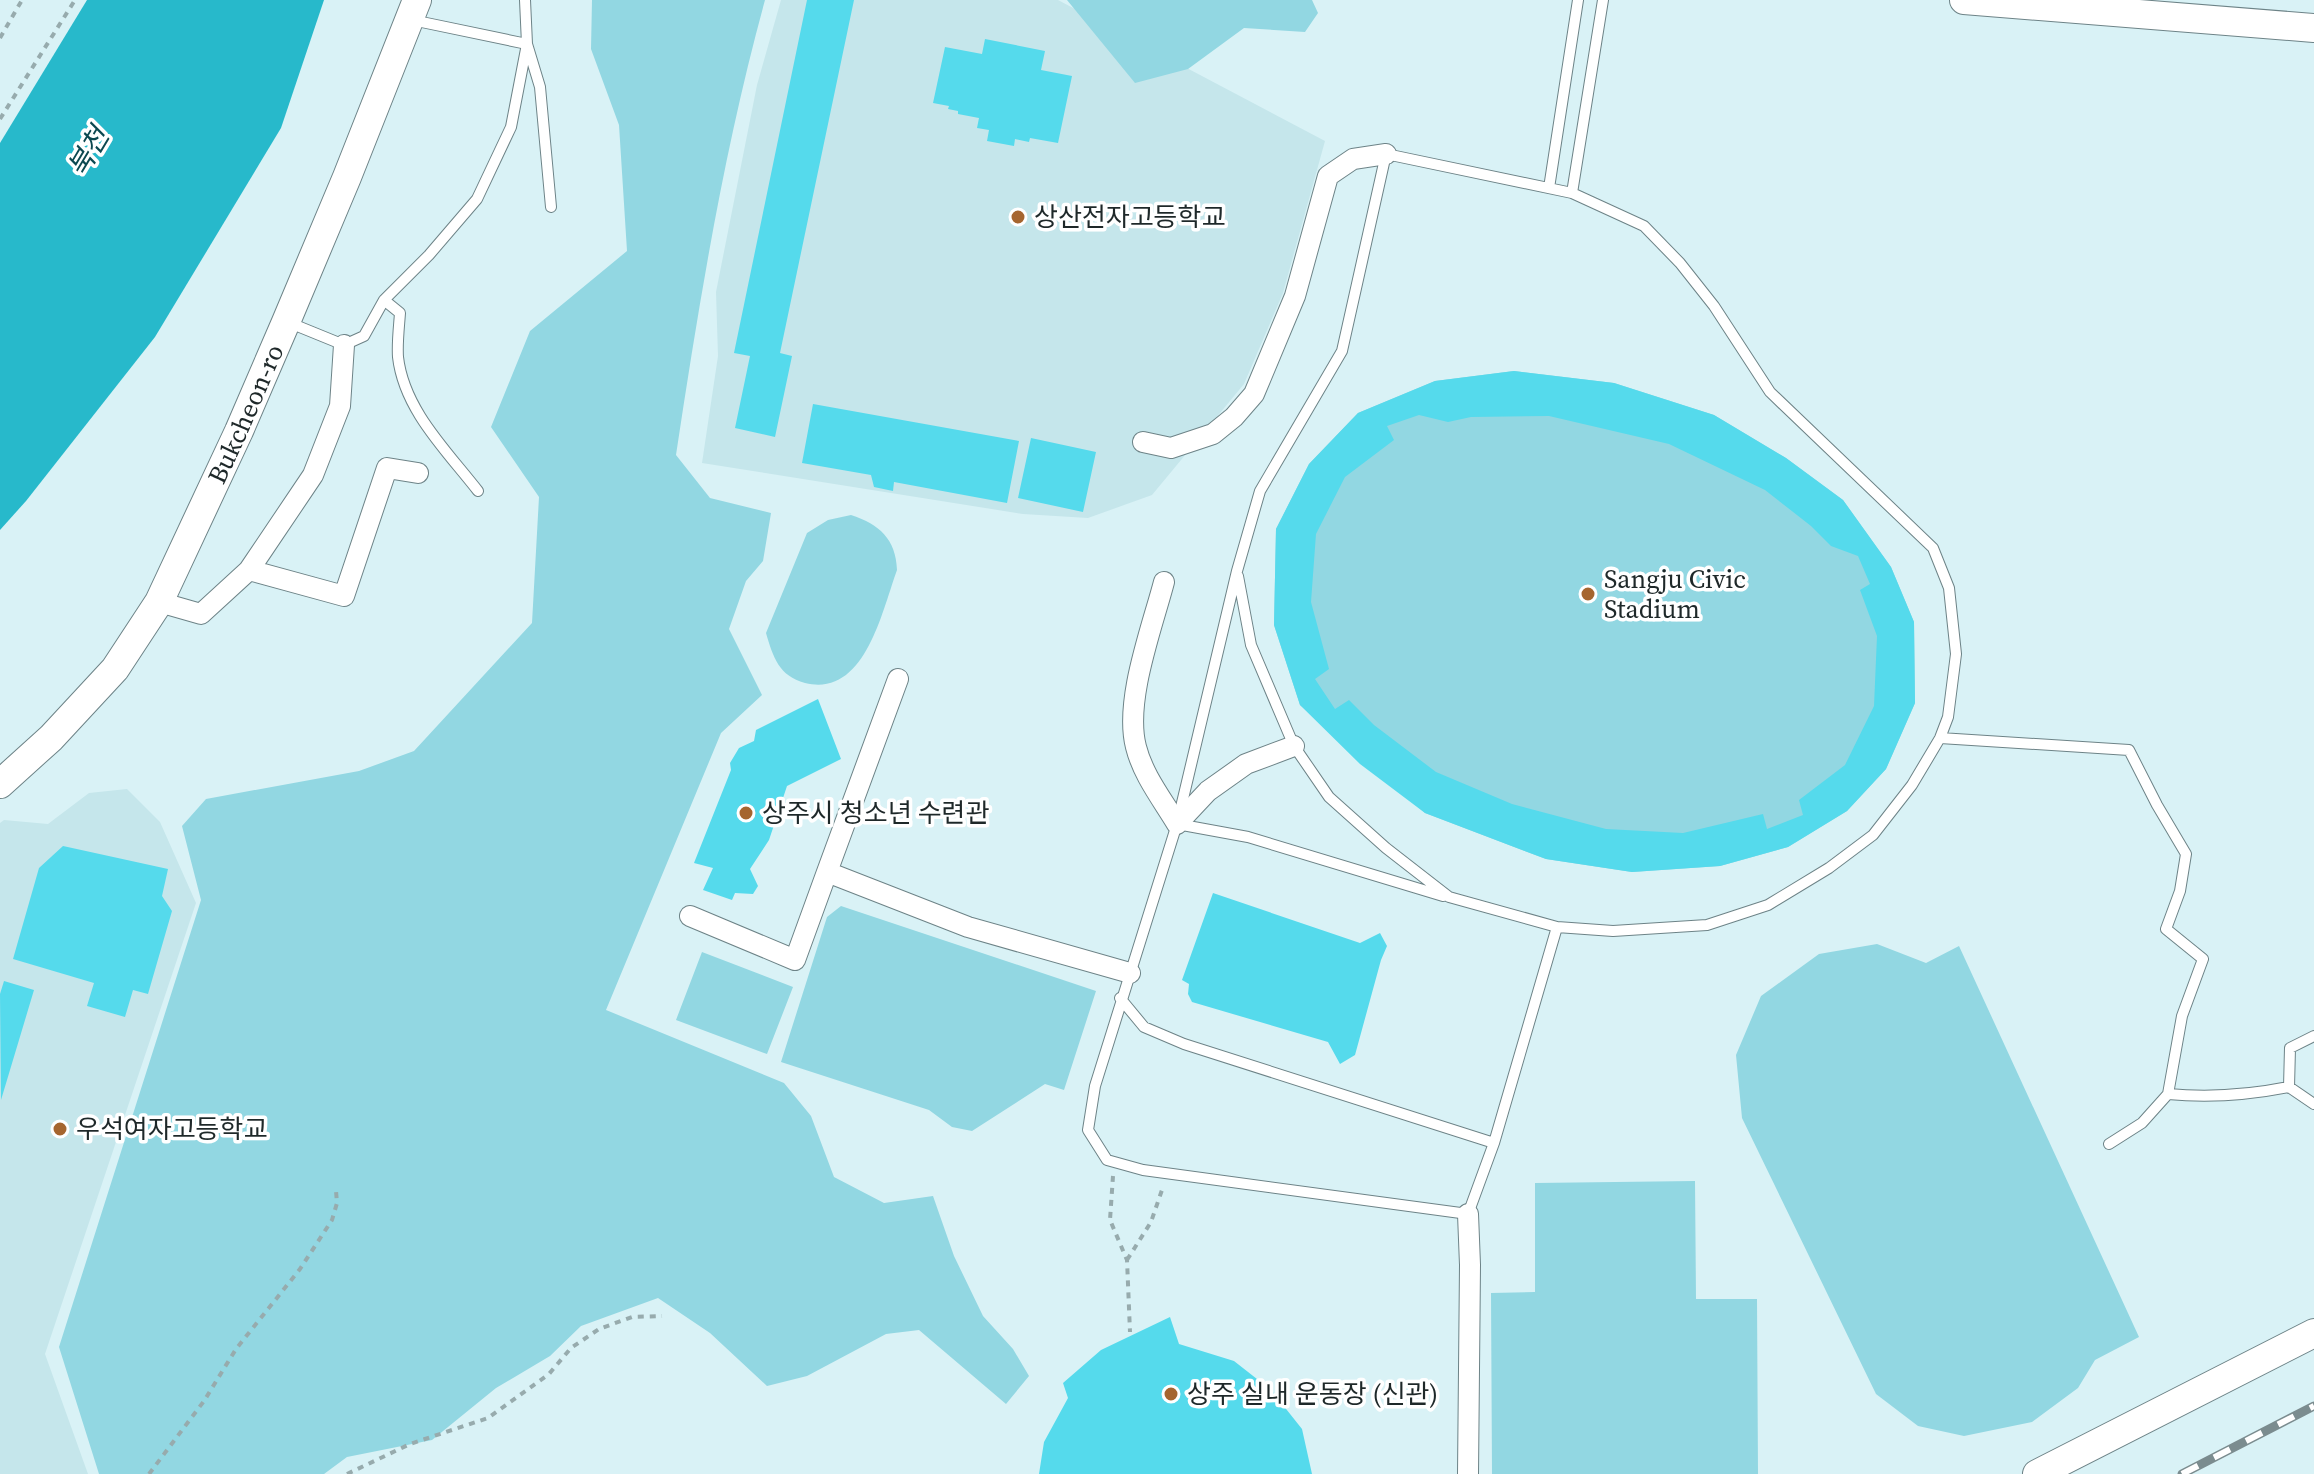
<svg xmlns="http://www.w3.org/2000/svg" width="2314" height="1474" font-family="'Source Serif 4','Noto Sans KR',serif">
<rect width="100%" height="100%" fill="#d9f2f6"/>
<path fill="#c5e6eb" d="M781,0h277l267,141 -42,152 -39,91 -92,111 -64,23 -65,-4 -321,-51 16,-107 -2,-64 41,-207z
M127,789l33,33 36,81 -151,451 43,120h-88v-651l4,-3 44,4 41,-31z"/>
<path fill="#92d7e2" d="M592,0h173c-41,149 -66,303 -89,455l34,43 61,15 -8,48 -17,20 -17,48 33,66 -41,38 -115,277 178,73 27,33 23,61 50,26 49,-7 21,60 29,60 30,33 16,27 -23,28 -87,-74 -33,4 -79,42 -40,10 -57,-53 -52,-35 -77,28 -31,30 -54,32 -64,52 -85,17 -23,17h-225l-40,-127 142,-447 -19,-74 24,-27 153,-28 55,-20 118,-128 7,-126 -48,-70 39,-96 97,-80 -8,-126 -28,-76z
M1067,0h245l6,13 -13,19 -61,-4 -56,41 -53,14z
M1514,371l100,12 100,32 72,43 57,42 48,67 23,55 1,81 -29,66 -39,42 -59,36 -68,19 -88,6 -86,-13 -121,-46 -125,-108 -26,-80 2,-96 33,-65 49,-51 77,-32z
M851,515c28,9 45,24 46,55 -15,41 -32,128 -92,113 -26,-7 -32,-26 -39,-50l41,-100 21,-13z
M841,906l255,85 -32,99 -19,-6 -73,47 -20,-4 -23,-17 -148,-48 46,-145z
M1877,944l49,19 33,-17 180,391 -44,23 -17,28 -46,34 -68,14 -46,-10 -42,-32 -134,-276 -6,-63 25,-59 58,-42z
M702,952l91,35 -26,67 -91,-34z
M1695,1181l1,118h61l1,175h-266l-1,-181 44,-1v-109z"/>
<path fill="#27b9cb" d="M87,0h237l-43,128 -126,209 -129,164 -26,29v-387z"/>
<path fill="#55daec" fill-rule="evenodd" d="M807,0h47l-74,353 12,3 -17,81 -40,-9 15,-72 -16,-3z
M985,39l60,12 -4,19 31,6 -14,67 -28,-5 -1,4 -14,-3 -1,7 -27,-5 2,-11 -12,-2 2,-10 -21,-4v-3l-10,-2 1,-3 -16,-3 12,-56 37,7z
M1514,371l100,12 100,32 72,43 57,42 48,67 23,55 1,81 -29,66 -39,42 -59,36 -68,19 -88,6 -86,-13 -121,-46 -65,-49 -60,-59 -26,-80 2,-96 33,-65 49,-51 77,-32zM1419,415l29,7 23,-5 78,-1 120,28 96,46 46,36 20,20 27,10 12,28 -10,6 17,46 -3,70 -29,59 -46,35 4,15 -36,14 -4,-15 -80,19 -77,-4 -94,-25 -76,-32 -62,-47 -25,-25 -14,9 -20,-30 14,-10 -18,-67 5,-68 29,-57 49,-37 -7,-14z
M813,404l206,37 -12,62 -113,-21 -1,9 -19,-4 -3,-12 -69,-12z
M1031,438l65,14 -13,60 -65,-14z
M818,699l23,60 -54,27 -18,54 -19,29 8,17 -5,8 -18,-1 -3,7 -29,-10 10,-22 -19,-5 37,-93 -1,-7 9,-15 15,-7 2,-11z
M63,846l105,23 -6,27 10,15 -24,83 -15,-4 -8,27 -38,-11 7,-23 -81,-24 26,-91z
M1213,893l147,50 20,-10 7,13 -6,14 -26,95 -15,9 -12,-22 -136,-40 -4,-8 1,-10 -7,-4z
M4,981l30,9 -33,110 -1,-106z
M1170,1317l9,27 55,17 37,29 31,39 10,45h-273l5,-32 24,-44 -5,-15 38,-33z"/>
<g fill="none" stroke-linecap="round" stroke-linejoin="round">
<defs>
<path id="lane" d="M525,0l2,44 13,43 11,120
M1386,154l186,39 72,33 36,37 34,43 56,86 163,156 16,40 7,66 -8,63 -8,21 -28,47 -39,50 -44,33 -61,37 -61,20 -94,6 -56,-4 -63,216 -26,71 -325,-44 -36,-10 -19,-30 7,-44 82,-262 60,-253 23,-80 82,-140z
M1549,188l29,-188
M1572,193l31,-193
M384,300l16,13c-1,14 -3,30 -2,44 6,53 49,94 80,134
M290,323l54,22 20,-9 20,-36 45,-45 48,-56 34,-72 16,-83 -115,-24
M1238,576l13,69 43,101 35,51 57,51 63,49 108,30
M1940,738l189,12 28,55 29,49 -6,37 -14,38 37,30 -21,57 -14,78c41,4 81,1 121,-7l25,17
M1177,824l71,13 195,59
M1120,998l24,29 40,17 310,99
M2289,1087l1,-39 24,-12
M2109,1144l33,-21 26,-29"/>
<path id="street" d="M1143,442l28,6 42,-14 21,-17 20,-23 41,-98 33,-120 25,-17 33,-5
M249,570l95,26 43,-128 31,5
M1164,582c-12,46 -40,119 -28,165 7,28 26,52 41,77l31,-33 38,-27 48,-18
M159,602l42,12 48,-44 64,-95 27,-69 4,-61
M898,679l-71,193 141,55 162,46
M690,916l105,44 32,-88
M1468,1474l2,-209 -2,-51"/>
<g id="secondary">
<path d="M1964,0l350,28"/>
<path id="s1" d="M0,784l51,-46 64,-69 44,-67 80,-171 47,-109 61,-145 70,-177"/>
<path d="M2037,1474l277,-141"/>
</g>
</defs>
<use href="#lane" stroke="#6d8387" stroke-width="12"/>
<use href="#street" stroke="#6d8387" stroke-width="22"/>
<use href="#secondary" stroke="#6d8387" stroke-width="30"/>
<path stroke="#97abad" stroke-width="4" stroke-dasharray="6 6" stroke-linecap="butt" d="M0,38l22,-38
M0,119l75,-119
M1113,1176l-3,44 17,40 3,72
M1127,1260l24,-38 12,-35
M149,1474l55,-73 32,-52 64,-80 32,-49 5,-17 -1,-12
M347,1474l63,-30 78,-26 61,-44 22,-26 28,-19 33,-12 30,-1"/>
<use href="#lane" stroke="#fff" stroke-width="10"/>
<use href="#street" stroke="#fff" stroke-width="20"/>
<use href="#secondary" stroke="#fff" stroke-width="28"/>
<defs>
<path id="rail" d="M2182,1474l132,-68"/>
</defs>
<use href="#rail" stroke="#7b8c8f" stroke-width="9"/>
<use href="#rail" stroke="#fff" stroke-width="6" stroke-dasharray="18" stroke-linecap="butt"/>
</g>
<g fill="#a5652f" stroke="#fff" stroke-width="3">
<circle cx="1018" cy="217" r="8"/>
<circle cx="1588" cy="594" r="8"/>
<circle cx="746" cy="813" r="8"/>
<circle cx="60" cy="1129" r="8"/>
<circle cx="1171" cy="1394" r="8"/>
</g>
<g text-anchor="middle" dominant-baseline="central" stroke-width="7" stroke-linejoin="round" paint-order="stroke">
<g font-size="26" fill="#1e2829" stroke="#fff" text-anchor="start">
<text x="1034" y="217">상산전자고등학교</text>
<text x="1604" y="579">Sangju Civic<tspan x="1604" dy="30">Stadium</tspan></text>
<text x="762" y="813">상주시 청소년 수련관</text>
<text x="76" y="1129">우석여자고등학교</text>
<text x="1187" y="1394">상주 실내 운동장 (신관)</text>
</g>
<g font-size="26" fill="#1e2829" stroke="#fff">
<text stroke="none"><textPath href="#s1" startOffset="450">Bukcheon-ro</textPath></text>
</g>
<g font-size="28" font-style="italic" fill="#0c4850" stroke="#fff">
<text transform="translate(88 152) rotate(-59)">북천</text>
</g>
</g>
</svg>
